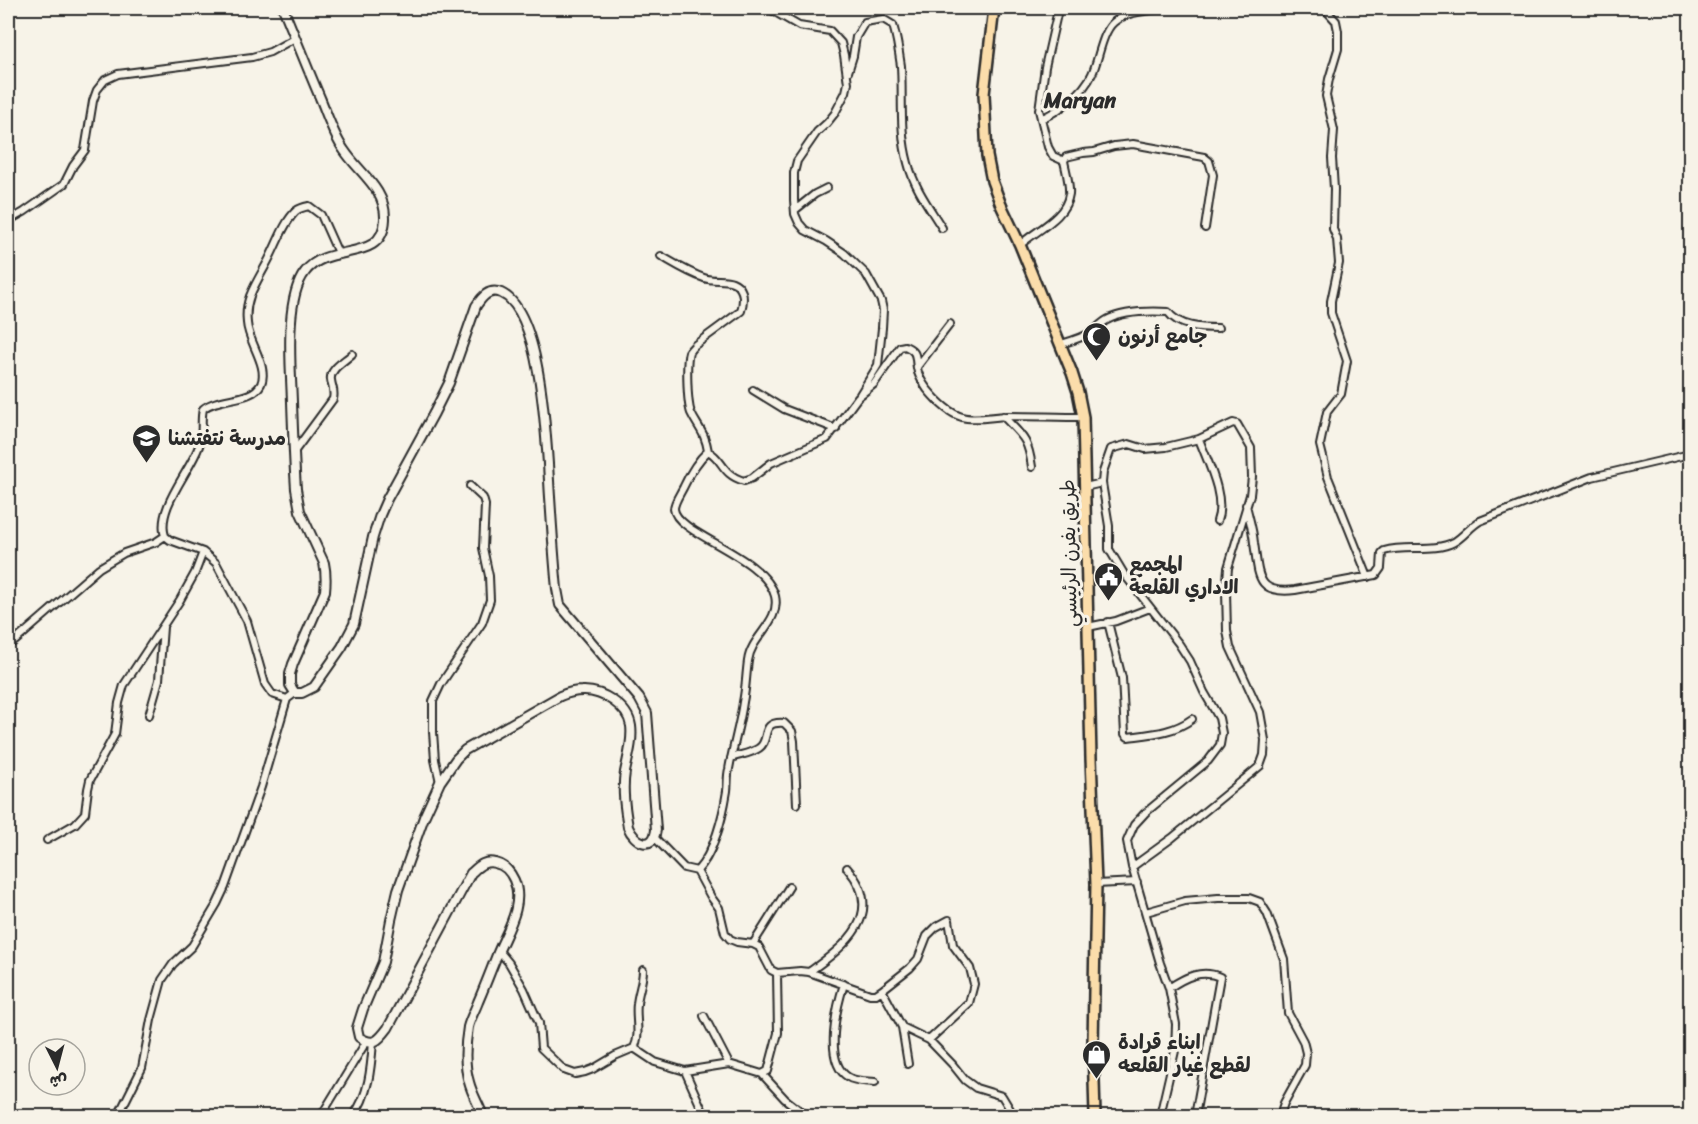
<svg xmlns="http://www.w3.org/2000/svg" width="1698" height="1124" font-family="Sriracha,'Playpen Sans Arabic',sans-serif">
<rect width="100%" height="100%" fill="#f7f3e8"/>
<filter id="ink" filterUnits="userSpaceOnUse"><feTurbulence type="fractalNoise" baseFrequency=".0167" numOctaves="2"/><feDisplacementMap in="SourceGraphic" scale="12" xChannelSelector="R" yChannelSelector="G"/><feConvolveMatrix kernelMatrix="1 2 1 2 8 2 1 2 1" color-interpolation-filters="sRGB"/></filter>
<g filter="url(#ink)">
<g fill="none" stroke-linecap="round" stroke-linejoin="round">
<defs>
<path id="minor" d="M729,8h9
M768,8l31,18 31,5 11,12 3,12 4,28 -2,9 -11,21 -8,10 -10,9 -20,29 -3,12v27l1,14 4,9 6,7 21,11 18,12 22,21 15,27 2,9 -1,18 -4,37 -19,31
M1324,8l12,13 2,10v18l-9,30 -3,17 8,34 -2,28 2,31 -1,40 4,10 2,24 -8,38v12l16,48 -6,33 -14,18 -7,33 8,32 40,100
M848,72l5,-16 3,-19 9,-15 18,-3 10,6c4,13 6,27 8,41 2,32 -2,65 7,97 6,24 21,44 34,65
M1041,119c19,-9 42,-25 51,-45 7,-15 10,-42 22,-52 15,-12 32,-10 49,-14
M1064,161l2,-4 17,-4 11,-1 20,-6 19,-2 71,13 5,4 4,14 -8,53
M795,210l20,-16 12,-6
M8,221l16,-9 40,-28 9,-18 12,-16 8,-49 4,-11 8,-10 13,-6 134,-17 18,-5 25,-14
M1020,245c16,-15 46,-27 49,-51 1,-10 -3,-23 -5,-33l-11,-5 -5,-9 -9,-37 6,-43 13,-57 -1,-2
M661,256c14,8 28,17 43,22 13,5 32,-3 38,14 2,6 1,12 -1,19l-46,34c-2,2 -4,4 -6,7 -3,10 -2,50 2,61 7,15 14,19 17,38
M1061,344c10,-3 21,-6 31,-12 5,-3 9,-9 15,-12 17,-9 42,-9 61,-8 11,15 33,16 50,16
M917,367l33,-43
M753,390l31,19 52,20
M1003,416c20,21 25,22 29,51
M1199,439c9,24 27,58 18,82
M294,452l39,-53c2,-8 -1,-11 -2,-19 -2,-11 14,-19 21,-26
M1102,483l1,-11 8,-23 18,-5 16,5 21,-2 33,-8 34,-16 4,1 14,24 1,29 -2,18 -22,73 -2,23 1,40 3,16 30,65 5,28 -1,15 -4,11 -12,10 -76,62 -40,29
M1085,487l17,-4 7,43v23l15,25 55,70 11,17 14,31 15,26 3,15 -2,12 -12,16 -63,52 -11,12 -7,16 5,26 28,96 9,25 7,36 -1,27 -15,65
M1246,505c3,13 7,25 8,38 5,30 1,52 41,47l81,-15 5,-7 1,-15 2,-2c23,-7 49,2 70,-9 9,-5 17,-16 26,-21l112,-44 98,-23
M1108,622l14,56 3,56 3,3c23,-3 45,-4 64,-18
M1088,627l28,-6 34,-13
M8,645l7,-4 84,-73 25,-15 32,-11 9,-6
M287,699l-15,-5 -7,-10 -18,-63 -31,-58 -13,-11 -33,-12 -5,-4c-9,-28 25,-64 34,-90 5,-12 1,-25 4,-37 15,-13 49,-7 58,-25 8,-18 -13,-42 -14,-61 -1,-9 0,-19 3,-27 6,-15 15,-28 21,-41 7,-14 14,-34 25,-44 4,-3 8,-4 13,-5l12,9 17,38
M149,715l10,-35 4,-53
M731,758c8,-3 21,-5 28,-10 12,-8 0,-27 25,-25l8,8 2,10 3,63
M440,782l-5,-22 -2,-28v-31l8,-17 41,-61 8,-23 -1,-24 -6,-28 2,-43 -2,-7 -13,-12
M655,838l29,30 13,3c17,-18 26,-55 30,-80 1,-7 0,-15 2,-22 4,-23 11,-45 14,-67 3,-14 3,-27 5,-41 3,-25 33,-39 27,-65 -10,-40 -99,-62 -101,-87 0,-7 6,-15 9,-21 6,-13 14,-27 25,-37 16,9 13,23 36,30l8,-3 19,-15 56,-24 31,-42 16,-13 26,-37 5,-1c13,6 10,10 12,22 1,8 5,14 10,21 9,11 21,24 35,28 12,4 33,-1 46,-1 25,0 50,1 75,1
M47,840l28,-16 10,-11 3,-24 2,-9 25,-46 4,-31 5,-18 56,-85 15,-27 8,-21
M697,871l14,26 8,11 6,25 5,6 7,3 16,2 6,3 12,23 6,3 23,-2 9,1 61,22h6l6,-4 20,37 27,13 24,25 12,15 11,8 26,8 12,20
M1096,884l41,-2
M1146,912l39,-11 33,-3h31l11,4 7,11 17,46 4,54 15,28 3,12 -1,12 -21,38 -2,6 1,7
M753,944l36,-57
M499,951l10,12 15,26 15,34 2,25 23,22 11,4 10,-2 8,-3 22,-13 19,-8c7,-13 1,-30 3,-44 1,-12 6,-22 6,-34
M809,972c37,-26 78,-59 38,-104
M844,984c-7,22 -21,78 4,93 7,5 19,4 27,5
M1169,988c16,-11 33,-19 51,-11l-25,139
M882,990l28,-22 8,-9 9,-23 9,-9 13,-7 4,25 17,23 4,16 -5,19 -40,37
M704,1016l25,48
M902,1027l6,37
M634,1048l21,14 30,9 44,-7 33,10 6,-3 10,-38 -1,-60
M685,1071l20,45
M762,1074l23,25 22,17
M118,1116l24,-48 9,-48 11,-40 11,-16 19,-18 25,-42 8,-17 36,-100 26,-88 8,-6
M321,1116l45,-74
M353,1116c16,-21 18,-48 20,-74"/>
<path id="tertiary" d="M283,8c13,31 25,62 38,92 7,17 13,36 23,50 15,23 42,39 41,69 -2,46 -57,22 -80,53 -21,27 -14,96 -13,130 1,29 2,58 4,87l4,22 24,52c2,9 2,18 1,28l-32,73 -3,10v11l5,8h7l12,-6 28,-40 12,-23 19,-87 7,-22 7,-16 47,-86 15,-30 27,-77c6,-9 13,-18 25,-13 43,19 46,162 49,204 2,31 4,61 7,92l3,16 79,93 8,15 9,117c-3,22 -22,12 -28,-3 -3,-18 -6,-37 -3,-55 3,-15 8,-31 6,-46 -3,-20 -29,-36 -49,-35 -8,0 -15,2 -22,5l-95,54 -9,9 -16,23 -16,35 -26,73 -7,30 -8,42 -20,47 -6,19 2,9c15,10 20,3 29,-9l83,-155c7,-6 13,-13 24,-10 10,2 15,8 19,17 11,25 -8,52 -17,75 -6,15 -12,31 -19,47 -3,8 -8,17 -10,25 -3,18 -4,38 1,55 3,12 10,23 14,34"/>
<path id="primary" d="M994,8l-10,86 3,62 5,25 9,24 19,40 52,128 6,19 5,25 8,341 5,126 -3,160 2,72"/>
</defs>
<use href="#minor" stroke="#2b2b2b" stroke-width="10"/>
<use href="#tertiary" stroke="#2b2b2b" stroke-width="12"/>
<use href="#primary" stroke="#2b2b2b" stroke-width="14"/>
<use href="#minor" stroke="#f7f3e8" stroke-width="6"/>
<use href="#tertiary" stroke="#f7f3e8" stroke-width="8"/>
<use href="#primary" stroke="#fbddab" stroke-width="9"/>
</g>
</g>
<defs>
<symbol id="mosque-pin" viewBox="-11 -11 22 30"><path d="M0 17L-7.5 6A9.5 9.5 0 1 1 7.5 6Z" fill="#2b2b2b" stroke="#f7f3e8"/><path d="M3.5-4.9A6 6 0 1 0 3.5 4.9A5 5 0 1 1 3.5-4.9Z" fill="#fff"/></symbol>
<symbol id="school-pin" viewBox="-11 -11 22 30"><path d="M0 17L-7.5 6A9.5 9.5 0 1 1 7.5 6Z" fill="#2b2b2b" stroke="#f7f3e8"/><path d="M0-5L7-2L0 1L-7-2ZM-4 1L0 2.5L4 1V4Q0 6-4 4Z" fill="#fff"/></symbol>
<symbol id="civic-pin" viewBox="-11 -11 22 30"><path d="M0 17L-7.5 6A9.5 9.5 0 1 1 7.5 6Z" fill="#2b2b2b" stroke="#f7f3e8"/><path d="M-.6-6.5H3V-4.5H.6V-3L4-1V1h2V6H-6V1h2V-1L-.6-3ZM-1.2 2.5V6h2.4V2.5Z" fill="#fff"/></symbol>
<symbol id="shop-pin" viewBox="-11 -11 22 30"><path d="M0 17L-7.5 6A9.5 9.5 0 1 1 7.5 6Z" fill="#2b2b2b" stroke="#f7f3e8"/><path d="M-5-2.5h2.3a2.7 3.5 0 0 1 5.4 0H5L5.5 6h-11ZM-1.5-2.5h3a1.5 2.3 0 0 0-3 0Z" fill="#fff"/></symbol>
</defs>
<g fill-rule="evenodd">
<use href="#mosque-pin" x="1080" y="320" width="33" height="45"/>
<use href="#school-pin" x="130" y="422" width="33" height="45"/>
<use href="#civic-pin" x="1092" y="560" width="33" height="45"/>
<use href="#shop-pin" x="1080" y="1038" width="33" height="45"/>
</g>
<g text-anchor="middle" dominant-baseline="central" stroke-width="6" stroke-linejoin="round" paint-order="stroke">
<g font-size="20" font-weight="bold" fill="#2b2b2b" stroke="#f7f3e8" text-anchor="start">
<text x="1118" y="336">جامع أرنون</text>
<text x="168" y="438">مدرسة نتفتشنا</text>
<text x="1129" y="564">المجمع<tspan x="1129" dy="23">الاداري القلعة</tspan></text>
<text x="1118" y="1042">ابناء قرادة<tspan x="1118" dy="23">لقطع غيار القلعه</tspan></text>
</g>
<g font-size="20" fill="#2b2b2b" stroke="#f7f3e8">
<text transform="translate(1069 553) rotate(-91)">طريق يفرن الرئيسي</text>
</g>
<g font-size="22" font-weight="bold" fill="#2b2b2b" stroke="#f7f3e8">
<text x="1080" y="100">Maryan</text>
</g>
</g>
<rect width="1698" height="1124" fill="none" stroke="#f7f3e8" stroke-width="30"/>
<rect x="15" y="15" width="1668" height="1094" fill="none" stroke="#2b2b2b" stroke-width="2" filter="url(#ink)"/>
<g transform="translate(57 1067) rotate(174)"><circle r="28" fill="#f7f3e8" stroke="#a5a39c" stroke-width="1.5"/>
<path d="M0-4.5L10 22L0 15L-10 22Z" fill="#2b2b2b"/>
<text y="-9" font-size="16" font-weight="bold" text-anchor="middle" fill="#2b2b2b">ش</text>
</g>
</svg>
